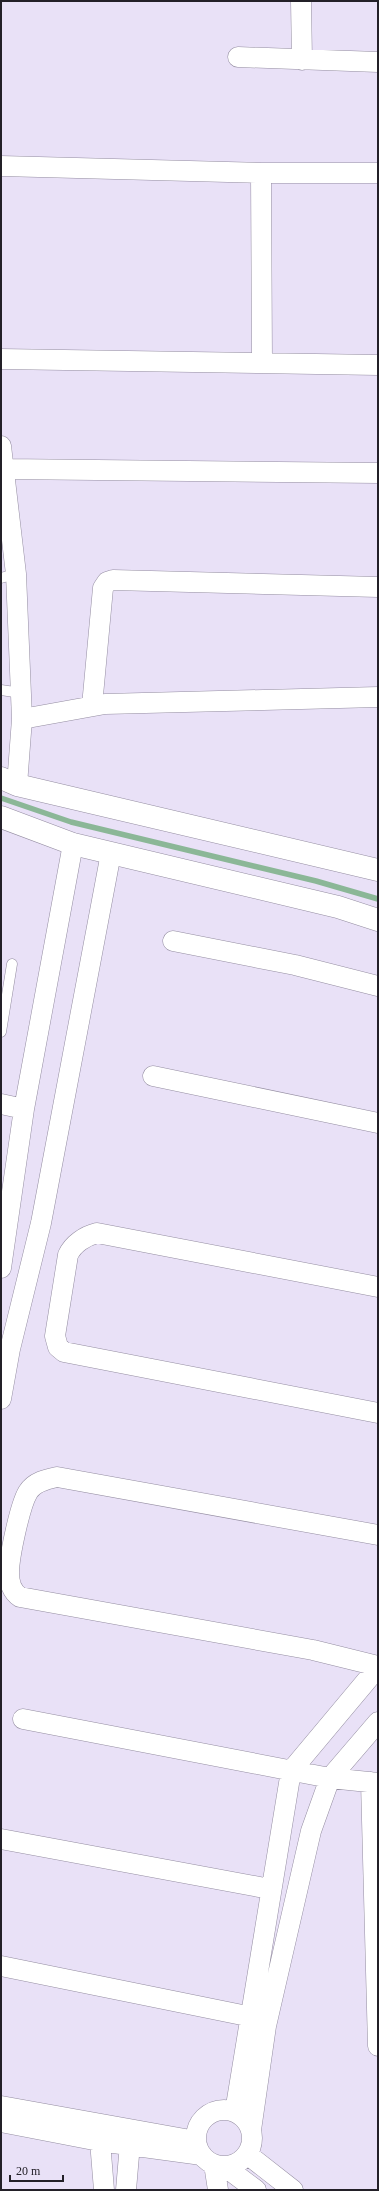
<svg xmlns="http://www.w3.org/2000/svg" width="379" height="2191" font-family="Georgia,serif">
<rect width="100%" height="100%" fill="#e9e1f7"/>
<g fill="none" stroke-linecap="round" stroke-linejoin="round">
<path stroke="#8bb797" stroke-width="5.5" d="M1,798l70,24 245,59 62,18"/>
<defs>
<path id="lane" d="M1,578l15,-4
M1,690l20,3
M1,1032l11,-68"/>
<path id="street" d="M301,1l1,59
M238,57l140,5
M1,166l260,7h117
M261,173l1,189
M1,359l377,6
M1,446l15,128 6,145 -5,66
M5,469l373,4
M92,706l11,-118 4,-6 6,-2 265,7
M22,719l83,-15 273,-7
M173,941l122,24 83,21
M153,1076l225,47
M1,1104l23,5
M1,1268l23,-159 49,-265
M378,1287l-281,-54c-12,3 -24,11 -29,22l-13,81 3,11 6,5 314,61
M1,1399l9,-50 31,-126 70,-370
M378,1535l-321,-58c-10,2 -23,5 -29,15 -8,13 -19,65 -19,81 0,9 3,19 11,24l293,53 65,16
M23,1719l307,59 48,5
M371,1782l7,264
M1,1839l269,50
M1,1966l251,51
M1,2106l195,35
M196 2138a28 28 0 1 1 56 0a28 28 0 1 1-56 0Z
M235,2112l56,-341 87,-104
M1,2122l98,19 103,14
M99,2129l5,61
M251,2130l15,-104 45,-195 19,-53 48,-56
M247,2154l46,36
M214,2164l4,26
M224,2166l32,24
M126,2190l5,-58"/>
<path id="secondary" d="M1,778l16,7 361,85
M1,817l72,27 265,63 40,13"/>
</defs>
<use href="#lane" stroke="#948da1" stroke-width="11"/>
<use href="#street" stroke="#948da1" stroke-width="21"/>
<use href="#secondary" stroke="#948da1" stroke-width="23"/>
<use href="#lane" stroke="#fff" stroke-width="10"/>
<use href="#street" stroke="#fff" stroke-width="20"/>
<use href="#secondary" stroke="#fff" stroke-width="22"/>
</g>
<rect width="379" height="2191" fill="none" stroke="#232028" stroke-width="4"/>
<path d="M10 2175v6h53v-6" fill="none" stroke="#232028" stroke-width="2"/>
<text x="16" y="2175" font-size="12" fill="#232028" stroke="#e9e1f7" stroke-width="3" paint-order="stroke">20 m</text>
</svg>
